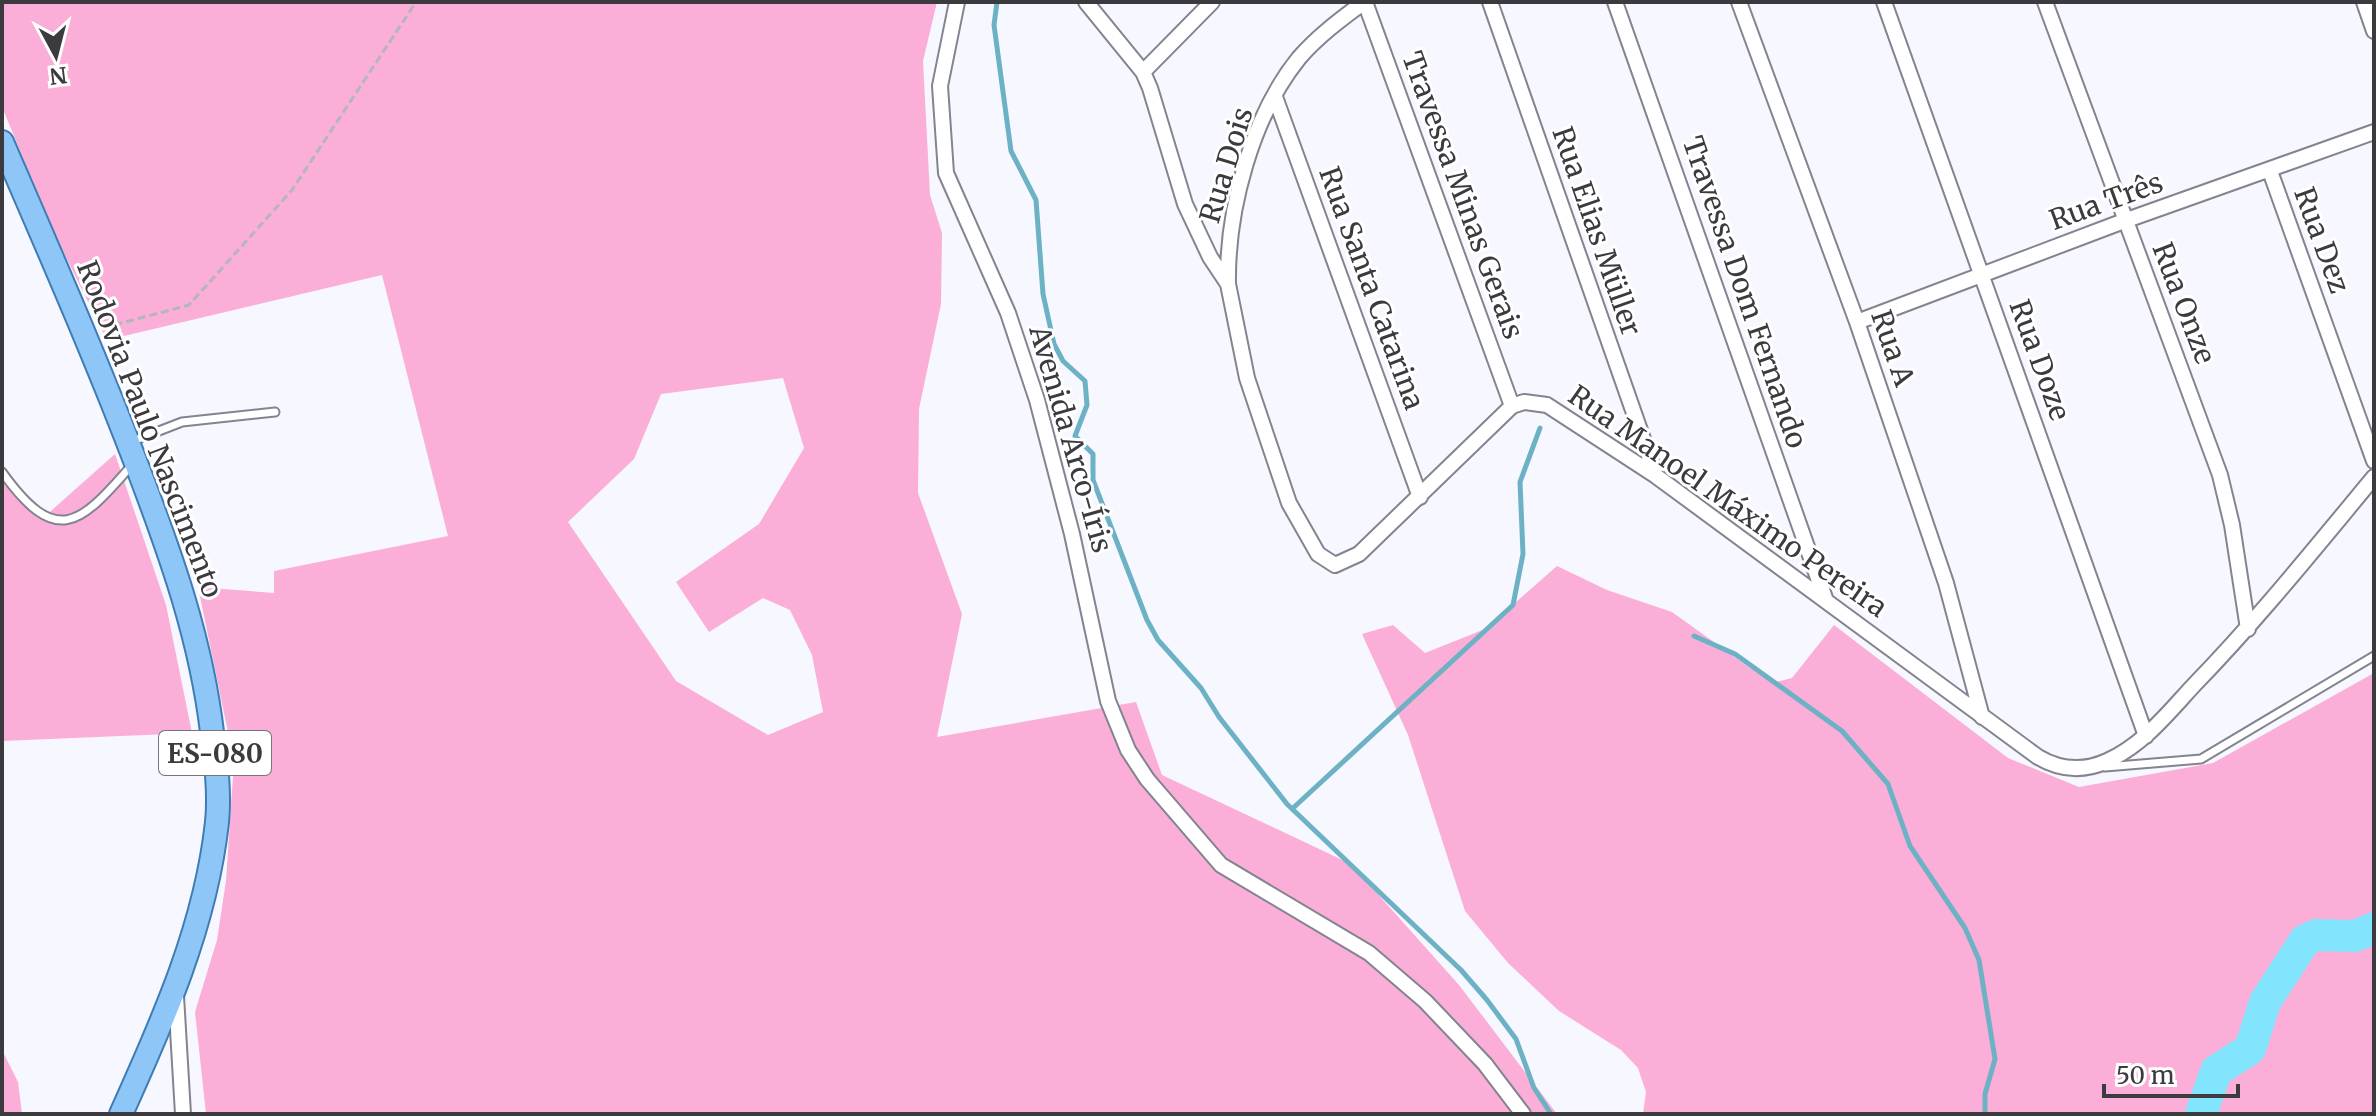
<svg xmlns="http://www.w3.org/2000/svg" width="2376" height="1116" font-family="Merriweather,serif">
<rect width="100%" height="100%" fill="#f6f7ff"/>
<path fill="#fbaed7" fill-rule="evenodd" d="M2,2h935l-14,59 7,134 12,38 -1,71 -22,105 -1,84 44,121 -25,123 199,-35 26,73 189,89 108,121 98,129h-1351l-11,-102 22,-72 9,-59 8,-120 -36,-174 76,6v-22l174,-35 -66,-261 -275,65 -50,-101 -55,-132zM783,378l21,70 -45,76 -83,58 33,50 54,-34 27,12 22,45 11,57 -55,23 -92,-54 -108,-159 66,-63 27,-65z
M115,454l51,151 26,128 -190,8v-277l41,54z
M1557,566l50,24 65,22 78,56 26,14 16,-4 42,-53 174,133 71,29 134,-24 161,-90v441h-731l3,-22 -8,-24 -17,-18 -62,-39 -51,-48 -43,-52 -57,-176 -46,-101 31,-9 32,28 60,-24z
M2,1050l16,32 4,32h-20z"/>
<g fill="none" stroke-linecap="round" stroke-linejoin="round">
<path stroke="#6db2c4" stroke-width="5" d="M997,2l-3,23 17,126 25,49 7,94 11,50 9,17 22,20 2,24 -12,31 18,18v26l54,140 11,20 43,48 18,29 68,87 174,166 26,30 29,39 18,49 17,26
M1694,636l41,18 107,77 46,53 22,62 55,82 14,32 16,99 -10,35v20
M1292,809l221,-204 10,-51 -3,-72 20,-54"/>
<path stroke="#83e5fd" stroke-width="32" d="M2201,1114l15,-43 34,-22 15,-47 40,-62 11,-5 39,1 19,-8"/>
<defs>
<path id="service" d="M133,441l49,-19 93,-10
M2,472c54,75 77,54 129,-6
M2105,767l96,-8 173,-103"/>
<path id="minor" d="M957,2l-17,84 6,87 62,140 29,87 35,134 36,167 20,49 19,29 74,86 148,88 56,48 60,63 38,50
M1086,2l57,70 7,16 35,116 25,53 18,27 19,94 42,125 29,51 17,11 24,-11 153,-148 12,-4 23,3 109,71 382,281c22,13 45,15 69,4 36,-16 61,-48 87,-76 64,-66 121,-137 180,-208
M1365,2l147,404
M1490,2l166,474
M1615,2l210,596
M1739,2l118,320 89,261 36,134
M1884,2l262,734
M2045,2l175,473 12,50 16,104
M2364,2l10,29
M1143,72l69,-70
M1275,97l145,400
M2270,171l104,290
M1228,283c-1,-74 24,-167 71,-225 19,-22 42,-39 65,-56
M1857,322l267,-101 250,-89
M176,996l7,118"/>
<path id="primary" d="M2,142c47,109 95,218 137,329 33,87 62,169 73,261 4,29 8,61 5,90 -11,103 -54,199 -96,292"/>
</defs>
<use href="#service" stroke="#82848f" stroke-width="11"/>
<use href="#minor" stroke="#82848f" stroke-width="18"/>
<use href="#primary" stroke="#3f7cb3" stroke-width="26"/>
<path stroke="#b5b6bd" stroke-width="3" stroke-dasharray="8 4" stroke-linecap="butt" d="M103,328l86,-23 103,-115 124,-188"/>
<use href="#service" stroke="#fff" stroke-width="7"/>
<use href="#minor" stroke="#fff" stroke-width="14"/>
<use href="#primary" stroke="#8ec6f7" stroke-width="22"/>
</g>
<g text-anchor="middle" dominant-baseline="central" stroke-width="6" stroke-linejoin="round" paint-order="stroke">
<rect fill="#fff" stroke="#757579" stroke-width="2" x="159" y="731" width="112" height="44" rx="6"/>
<g font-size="26" font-weight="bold" fill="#3a3a3f">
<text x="215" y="753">ES-080</text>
</g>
<g font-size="28" fill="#3a3a3f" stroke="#fff">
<text transform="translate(1226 165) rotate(-73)">Rua Dois</text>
<text transform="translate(1463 195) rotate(70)">Travessa Minas Gerais</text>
<text transform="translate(2106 201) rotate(-20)">Rua Três</text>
<text transform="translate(1597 231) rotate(71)">Rua Elias Müller</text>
<text transform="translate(2322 240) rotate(70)">Rua Dez</text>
<text transform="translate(1372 288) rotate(70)">Rua Santa Catarina</text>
<text transform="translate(1745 292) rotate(71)">Travessa Dom Fernando</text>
<text transform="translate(2184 303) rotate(69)">Rua Onze</text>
<text transform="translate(1893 348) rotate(71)">Rua A</text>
<text transform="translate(2040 360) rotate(70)">Rua Doze</text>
<text transform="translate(150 429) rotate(69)">Rodovia Paulo Nascimento</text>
<text transform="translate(1071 439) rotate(74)">Avenida Arco-Íris</text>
<text transform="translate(1728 501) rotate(35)">Rua Manoel Máximo Pereira</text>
</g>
</g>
<rect width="2376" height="1116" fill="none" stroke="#3a3a3f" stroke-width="8"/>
<g transform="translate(56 56) rotate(173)" stroke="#ffffff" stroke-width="6" paint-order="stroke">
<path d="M0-6L14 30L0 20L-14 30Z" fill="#3a3a3f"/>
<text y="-12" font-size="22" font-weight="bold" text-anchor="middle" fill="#3a3a3f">N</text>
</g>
<path d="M2104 1084v12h134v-12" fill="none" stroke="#3a3a3f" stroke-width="4"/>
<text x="2116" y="1084" font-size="24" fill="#3a3a3f" stroke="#ffffff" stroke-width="6" paint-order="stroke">50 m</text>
</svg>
